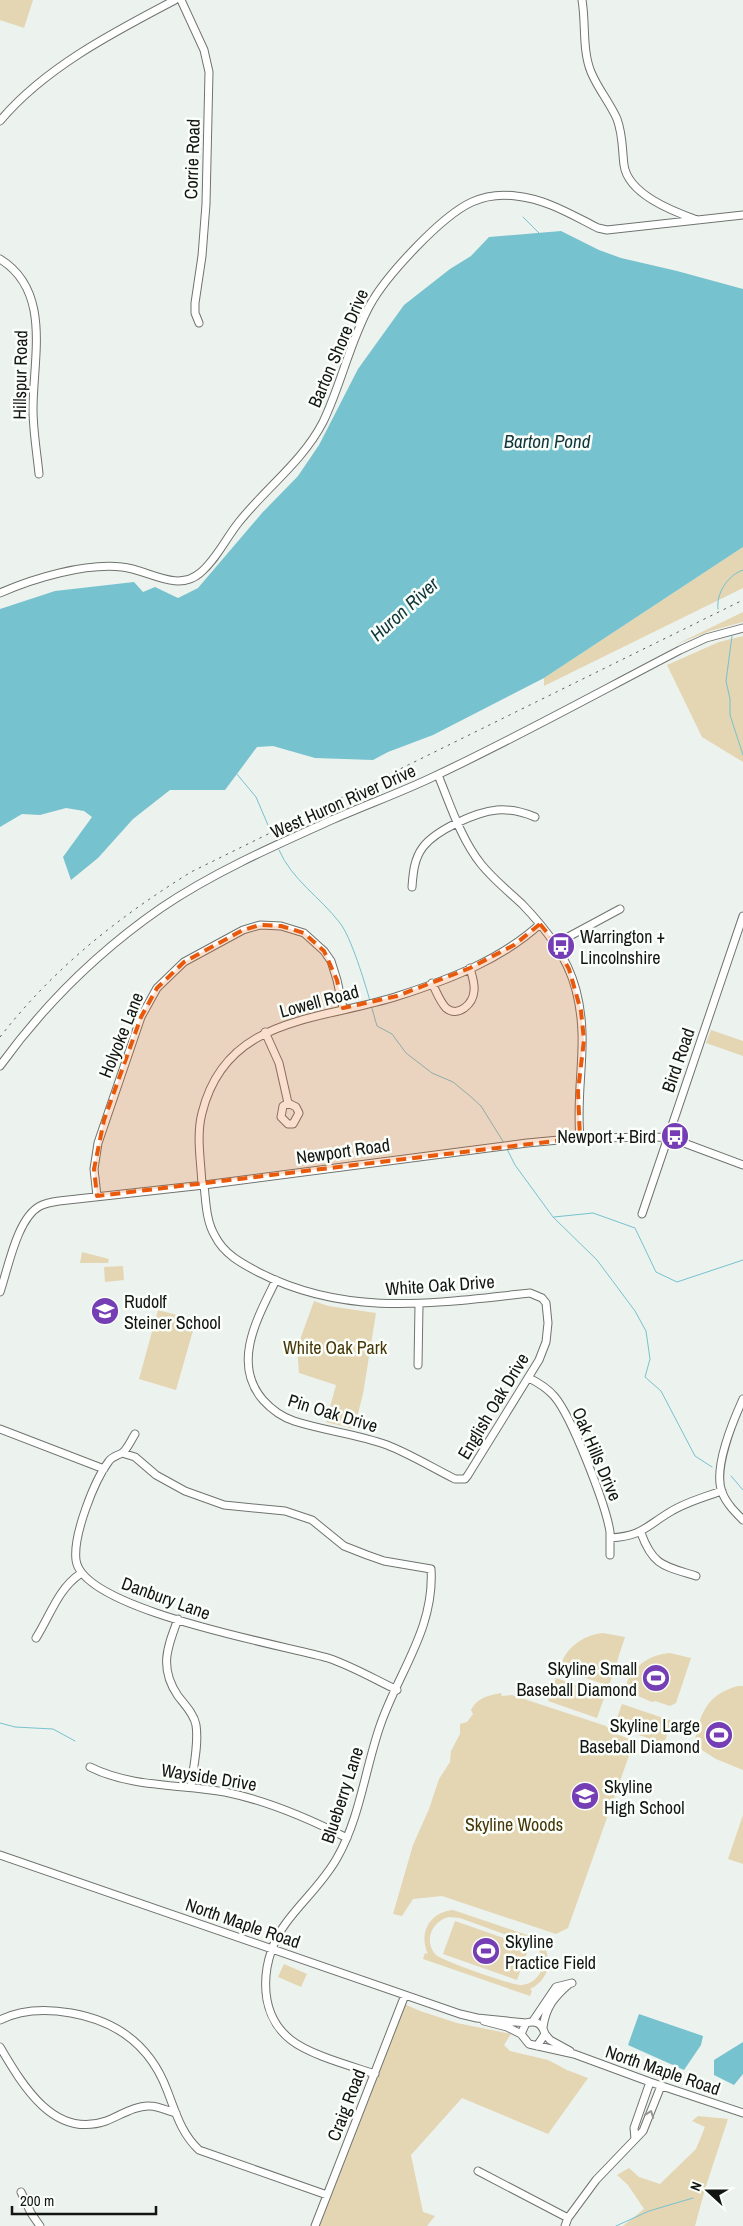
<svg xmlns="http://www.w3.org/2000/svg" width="743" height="2226" font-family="'Archivo Narrow',sans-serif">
<rect width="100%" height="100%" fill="#ecf2ed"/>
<path fill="#e4d5b3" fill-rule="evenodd" d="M0,0h33l-9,28 -24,-8z
M743,547v41l-199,98v-8z
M743,612v10l-33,9 -35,14z
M743,636v126l-41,-25 -35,-72 52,-23z
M711,1030l32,11v15l-37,-13z
M82,1252l27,7 -1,4h-28z
M123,1266l1,14 -19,2 -1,-15z
M314,1301l14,5 48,7 -13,81 -9,35 -28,-7 10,-37 -37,-12 -2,-25z
M158,1310l38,10 -20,70 -37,-11z
M603,1633l22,4 -15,46 -4,2 -46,-16c4,-21 23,-34 43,-36z
M670,1653l21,5 -15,45 -6,3 -15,-5 -3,1 -28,-12c7,-22 23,-35 46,-37z
M556,1678l49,17 -8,23 -49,-17z
M738,1686h5v84l-27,-11 -22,-14c6,-30 11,-50 44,-59z
M501,1693l1,3 10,-1 94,31 5,6 21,8v5l-3,3 2,2 -63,178 -12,6 -114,-38 -29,3 -11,17 -9,-2 20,-69 16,-36 10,-30 11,-17 1,-11 9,-17v-10l7,-2 6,-8 -2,-4c7,-13 17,-14 30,-17z
M622,1704l50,17 -8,23 -50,-18z
M743,1815v49l-15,-5z
M453,1910l77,26c25,10 24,42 0,53l2,2 -2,5 -107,-37 2,-6 3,1c-10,-21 2,-42 25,-44zM449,1917l11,1 74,27c7,6 10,14 8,24 -3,8 -10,15 -20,16 -9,1 -79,-24 -86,-30 -13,-14 -4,-34 13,-38z
M455,1921l74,26 -12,33 -74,-26z
M284,1964l23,10 -6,13 -23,-10z
M402,2003l18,8 37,12 54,11 -7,11 6,6 38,9 19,10 21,8 -40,56 -86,-36 -51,57 12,57 12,4 -8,10h-112z
M698,2116l30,3 -23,70 -10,37h-72l21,-17 -16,-24 -11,-10 12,-7 10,9 21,7 36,-35 9,-22 -13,-6z"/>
<path fill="#77c2cf" d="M561,231l38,19 22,8 56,13 66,18v258l-199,131 -111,57 -45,17 -15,8 -58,-2 -42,-12 -16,1 -32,43h-55l-37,29 -35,39 -27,22 -8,-23 29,-40 -8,-6 -18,-3 -26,7 -18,-1 -22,13v-218l55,-18 79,-9 9,10 12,-5 23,11 20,-10 64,-75 36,-37 21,-31 39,-76 46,-64 46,-36 21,-13 18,-19z
M639,2014l64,22 -2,9 -17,25 -56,-25z
M743,2042v32l-9,11 -20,-10v-15z"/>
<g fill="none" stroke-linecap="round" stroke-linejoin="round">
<path stroke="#77c2cf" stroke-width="1" d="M523,217l16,16
M718,609c-2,-16 10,-34 25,-39
M732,636l-6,45 4,18v16l13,40
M236,773l20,24 12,28
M279,850c13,30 41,47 61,73 11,14 25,60 30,78
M371,1005l6,21 15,8 14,19 26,20 21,9 17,14 11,10 23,37
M507,1149l8,16 38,52 44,43 38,51 11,20 4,28 -5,18 16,14 34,65 17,11
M554,1217l39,-4 42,15 21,44 21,10 66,-22
M731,1476l12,14
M0,1723l15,4 38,2 22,12
M616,2226l33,-15 44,-13"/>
<defs>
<path id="minor" d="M181,0l23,50 5,22 -3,132 -4,52 -7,47v10l4,10
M582,0c4,23 0,50 9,72 7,17 19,31 26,47 6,16 5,30 7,46 4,29 48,46 73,55
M0,121c44,-53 114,-89 175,-121
M0,259c52,32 33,99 33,150 0,22 4,44 6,65
M0,593c34,-15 85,-30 122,-26 25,2 55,26 78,6 16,-13 26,-35 39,-51 27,-34 64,-61 84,-100 18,-37 27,-81 47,-117 16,-29 71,-89 102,-103 13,-6 29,-8 44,-6 30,3 56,19 82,32l9,2 136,-15
M438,775c12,29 23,64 43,89 12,15 27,27 41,40 24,25 45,52 54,86 14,53 -1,96 4,148
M412,887c1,-14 2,-28 11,-40 13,-17 53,-35 74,-37 13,-1 26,2 38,7
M555,944l65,-35
M432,983c4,8 8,19 14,25 12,10 27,-4 28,-17 1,-8 -2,-15 -4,-23
M265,1032l14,31 9,40 -5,3 -2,11 7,7h5l6,-11 -3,-6 -8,-4
M0,1066c44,-61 99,-115 161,-158 53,-36 115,-63 173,-89 34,-15 68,-27 101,-43 83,-39 164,-84 245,-126l26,-12 37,-10
M202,1185c-1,-24 -6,-49 0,-72 24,-98 119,-92 196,-117 50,-16 103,-36 142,-72
M204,1185c2,17 2,36 11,51 9,18 26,27 43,36 89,46 177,31 272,21l12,5 4,5 2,20 -2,19 -7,18 -71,115 -3,4h-10c-22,-11 -45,-25 -68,-34 -30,-11 -62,-14 -93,-24 -12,-4 -22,-11 -31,-21 -32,-37 -5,-83 13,-120
M97,1196l-3,-27 4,-26 43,-126 16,-29 27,-26 59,-32 17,-5 21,1 23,7 20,18 7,10 6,19 6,28
M642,1214l101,-298
M0,1292c8,-23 17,-74 40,-86 6,-3 12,-4 19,-5l145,-16 323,-42 53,-5 88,-1 75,28
M418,1365l1,-60
M529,1378c10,5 18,10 25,18 17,19 52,109 56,136 0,7 0,15 0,23
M743,1399c-10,22 -30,70 -21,93 4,11 13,20 21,28
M0,1429l104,40
M135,1434c-4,6 -8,16 -13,19 -5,3 -9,3 -13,8 -15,20 -36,74 -33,99 6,50 207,85 252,98 24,8 46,21 69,32
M122,1453l13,4 21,18 29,16 39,14 61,6 27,9 32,26 23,9 17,6 47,8c4,59 -33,104 -51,157 -15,43 -20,92 -43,132 -14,25 -35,43 -51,65 -25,33 -31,89 5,117 19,15 60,26 84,34
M641,1533c12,33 23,33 55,43
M610,1538c32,-2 35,-11 60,-26 16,-10 34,-15 52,-21
M178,1619c-11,29 -19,49 0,77 7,9 16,18 18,29 3,20 -3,43 -5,62
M36,1638c14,-22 22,-49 44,-64
M90,1767c42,21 91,17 135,25 44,9 83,26 122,46
M0,1855l460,159 17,4 49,5
M0,2020c22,-11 48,-11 71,-7 46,8 79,32 96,77 9,23 14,43 32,60l128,45
M484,2021l23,6 14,7
M533,2021l23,-34 16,-4
M543,2027c3,-20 11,-30 26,-43
M545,2034l5,6 20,11
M537,2046l8,-12c-3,-10 -8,-14 -19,-11l-5,11 8,10 45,10 76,28 93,31
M0,2047c23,39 54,92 106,74 13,-5 30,-16 44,-15 8,0 18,5 26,7
M635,2139l-1,-11 16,-46
M478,2171l90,47
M21,2192l10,21 9,13
M315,2226l90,-231
M565,2226l3,-8 28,-38 47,-49 18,-45"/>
</defs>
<use href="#minor" stroke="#6f746f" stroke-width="9"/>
<use href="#minor" stroke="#fff" stroke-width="7"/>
<path stroke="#5f625f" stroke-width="1" stroke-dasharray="2.5 5" stroke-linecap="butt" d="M0,1037c54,-69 117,-119 191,-165l552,-272"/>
</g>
<defs><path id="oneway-chevron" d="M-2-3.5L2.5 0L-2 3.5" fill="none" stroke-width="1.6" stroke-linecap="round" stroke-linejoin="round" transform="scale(1.25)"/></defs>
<use stroke="#959695" href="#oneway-chevron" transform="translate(650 2114) rotate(-70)"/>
<path fill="#e8590c" fill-opacity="0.2" stroke="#e8590c" stroke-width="4" stroke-dasharray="10 6" stroke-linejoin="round" d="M540,924l10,12 19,33 12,42 3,29 -6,51 2,47 -483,58 -3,-27 10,-49 37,-103 16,-29 27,-26 59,-32 17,-5 21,1 23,7 20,18 13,29 6,28 54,-12 73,-28 44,-23z"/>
<defs>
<symbol id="bus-disc" viewBox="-11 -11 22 22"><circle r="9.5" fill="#763eb4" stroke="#fafffa"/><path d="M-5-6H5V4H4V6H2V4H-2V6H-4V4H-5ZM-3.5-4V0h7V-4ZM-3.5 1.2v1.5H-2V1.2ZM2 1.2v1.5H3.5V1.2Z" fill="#fff"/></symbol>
<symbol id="school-disc" viewBox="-11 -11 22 22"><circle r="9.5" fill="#763eb4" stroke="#fafffa"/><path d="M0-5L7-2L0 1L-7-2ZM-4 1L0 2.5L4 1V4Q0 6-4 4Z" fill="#fff"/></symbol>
<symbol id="stadium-disc" viewBox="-11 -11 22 22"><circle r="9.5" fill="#763eb4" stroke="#fafffa"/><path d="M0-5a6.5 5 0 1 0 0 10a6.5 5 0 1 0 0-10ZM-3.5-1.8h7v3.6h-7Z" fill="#fff"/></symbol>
</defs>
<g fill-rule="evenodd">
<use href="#bus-disc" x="545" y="930" width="32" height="32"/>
<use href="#bus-disc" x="659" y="1120" width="32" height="32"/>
<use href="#school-disc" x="89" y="1295" width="32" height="32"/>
<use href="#stadium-disc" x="640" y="1662" width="32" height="32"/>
<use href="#stadium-disc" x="703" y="1719" width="32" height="32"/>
<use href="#school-disc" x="569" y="1780" width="32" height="32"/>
<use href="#stadium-disc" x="470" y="1935" width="32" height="32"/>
</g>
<g text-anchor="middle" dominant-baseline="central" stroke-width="5" stroke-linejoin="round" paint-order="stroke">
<g font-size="18" fill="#131513" stroke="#fafffa">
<text transform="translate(192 159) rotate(-88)">Corrie Road</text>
<text transform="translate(338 348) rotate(-67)">Barton Shore Drive</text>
<text transform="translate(20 375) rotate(-89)">Hillspur Road</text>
<text transform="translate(343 801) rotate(-24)">West Huron River Drive</text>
<text transform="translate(319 1001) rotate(-15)">Lowell Road</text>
<text transform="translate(121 1035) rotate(-68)">Holyoke Lane</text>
<text transform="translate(678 1060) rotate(-71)">Bird Road</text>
<text transform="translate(343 1151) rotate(-8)">Newport Road</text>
<text transform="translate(440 1285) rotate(-4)">White Oak Drive</text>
<text transform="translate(493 1406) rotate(-59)">English Oak Drive</text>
<text transform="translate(333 1413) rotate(17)">Pin Oak Drive</text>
<text transform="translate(597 1454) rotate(67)">Oak Hills Drive</text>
<text transform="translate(166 1598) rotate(20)">Danbury Lane</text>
<text transform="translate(209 1777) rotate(9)">Wayside Drive</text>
<text transform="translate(342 1795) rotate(-72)">Blueberry Lane</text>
<text transform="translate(243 1923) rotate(19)">North Maple Road</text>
<text transform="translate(663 2070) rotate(19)">North Maple Road</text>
<text transform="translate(346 2105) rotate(-69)">Craig Road</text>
</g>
<g font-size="18" fill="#131513" stroke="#fafffa" text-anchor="start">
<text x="580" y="936">Warrington +<tspan x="580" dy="21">Lincolnshire</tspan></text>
<text x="656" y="1136" text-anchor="end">Newport + Bird</text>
<text x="124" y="1301">Rudolf<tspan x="124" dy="21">Steiner School</tspan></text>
<text x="637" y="1668" text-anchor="end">Skyline Small<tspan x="637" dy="21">Baseball Diamond</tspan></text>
<text x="700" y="1725" text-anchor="end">Skyline Large<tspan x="700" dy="21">Baseball Diamond</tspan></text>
<text x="604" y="1786">Skyline<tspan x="604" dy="21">High School</tspan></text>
<text x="505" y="1941">Skyline<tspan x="505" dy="21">Practice Field</tspan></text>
</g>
<g font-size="18" fill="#483709" stroke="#fafffa">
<text x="335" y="1347">White Oak Park</text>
<text x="514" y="1824">Skyline Woods</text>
</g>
<g font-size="19" font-style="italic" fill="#11363c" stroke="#fafffa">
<text x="547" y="441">Barton Pond</text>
<text transform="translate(404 609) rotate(-42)">Huron River</text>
</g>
</g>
<g transform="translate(708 2191) rotate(291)" stroke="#fafffa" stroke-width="4" paint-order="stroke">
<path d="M0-4L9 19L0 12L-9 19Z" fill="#131513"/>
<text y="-8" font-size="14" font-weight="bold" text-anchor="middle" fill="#131513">N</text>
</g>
<path d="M12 2206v8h144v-8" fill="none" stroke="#131513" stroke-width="2.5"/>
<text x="20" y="2206" font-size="15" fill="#131513" stroke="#fafffa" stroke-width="4" paint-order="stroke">200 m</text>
</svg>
